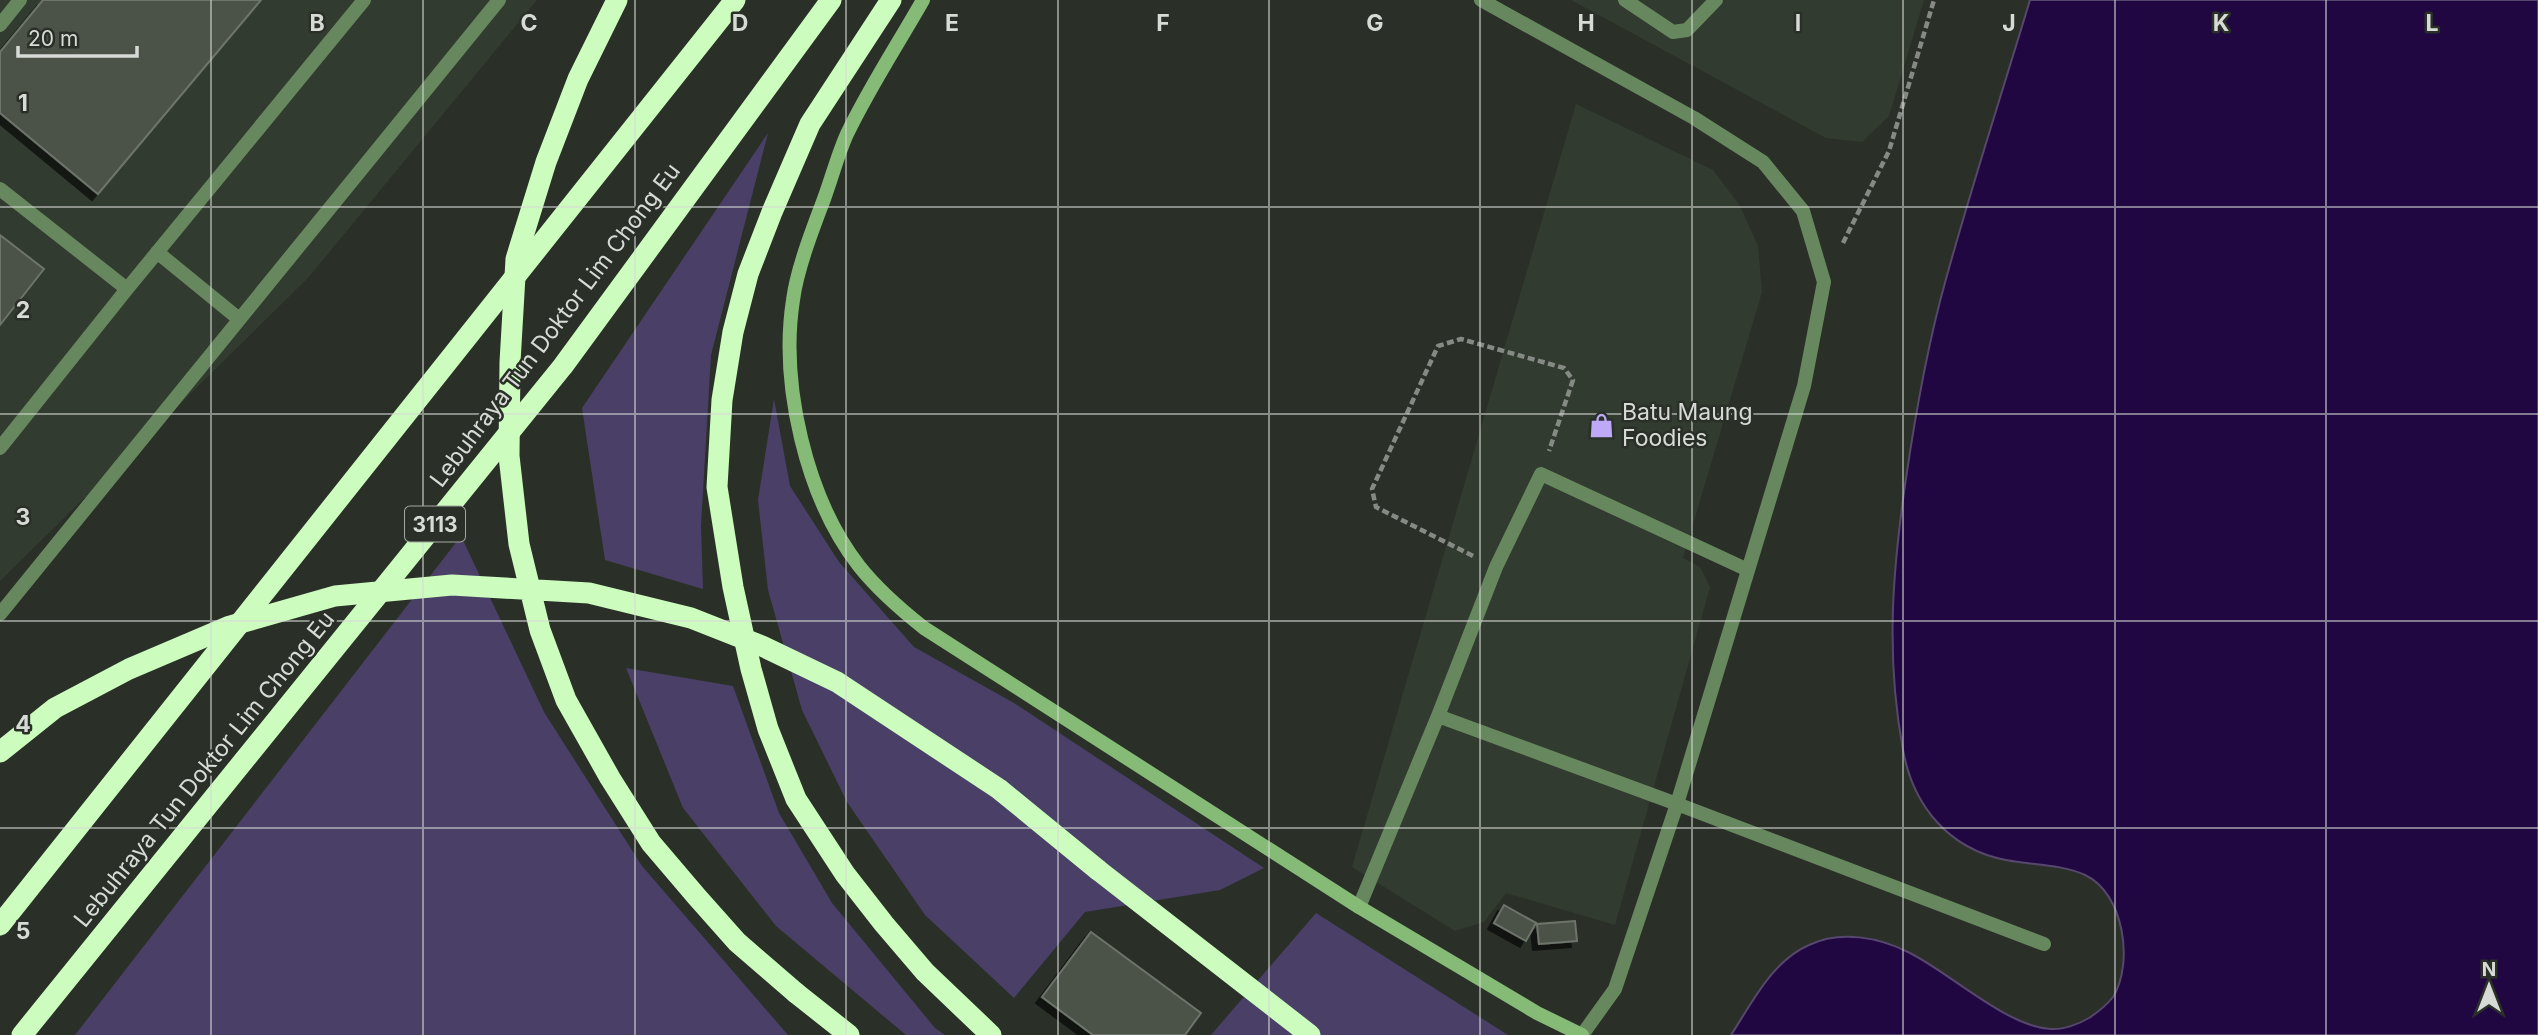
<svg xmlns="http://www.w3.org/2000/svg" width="2538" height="1035" font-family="Inter,sans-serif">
<defs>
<filter id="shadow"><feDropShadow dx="-6" dy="6" stdDeviation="0" flood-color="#0009"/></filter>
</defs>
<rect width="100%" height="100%" fill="#2a3028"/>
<path fill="#323b2f" d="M0,0h537l-229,278 -308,303z
M1571,0h353l-35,116 -27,26 -36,-4z
M1576,104l137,66 27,36 18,40 4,46 -79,266 17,9 10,20 -95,338 -109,-32 -22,29 -29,9 -103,-64z"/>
<path fill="#4a3f66" d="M768,133l-57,222 -10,171 2,63 -98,-29 -23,-152z
M774,399l16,87 49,76 75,85 100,56 250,165 -44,22 -135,22 -71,86 -89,-83 -78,-113 -45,-92 -34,-120 -10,-90z
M461,536l83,176 98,154 146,169h-713z
M626,668l107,18 46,127 53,90 103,125 10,7h-39l-130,-109 -93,-118z
M1316,913l192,122h-297z"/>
<path fill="#200741" stroke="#57476e" stroke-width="2" d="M2030,0h508v1035h-807c21,-32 41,-74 78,-90 31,-15 70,-8 101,8 40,20 97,74 141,76 12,1 28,-5 38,-11 9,-6 17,-12 24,-21 21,-34 11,-104 -28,-122 -24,-11 -54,-10 -79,-15 -58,-11 -93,-55 -103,-110 -17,-92 -11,-174 2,-265 10,-69 22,-139 41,-206 26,-94 56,-186 84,-279z"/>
<path fill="#4c524a" stroke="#6d746b" stroke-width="2" filter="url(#shadow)" d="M43,0h218l-163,194 -98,-81v-61z
M0,235l44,34 -44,56z
M1504,905l32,18 -10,18 -32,-18z
M1575,921l2,20 -38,3 -2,-20z
M1091,932l110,81 -16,22h-92l-51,-38z"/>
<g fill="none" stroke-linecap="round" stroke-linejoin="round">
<path stroke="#858a84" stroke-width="4.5" stroke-dasharray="7 3.5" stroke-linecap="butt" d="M1843,243l46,-92 45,-151
M1473,556l-97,-49 -4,-18 66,-143 23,-7 103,29 9,12 -24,71"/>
<path stroke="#67885e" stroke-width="14" d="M1481,0l213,118 69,44 40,49 21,71 -20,104 -127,418 -62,185 -33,46
M1625,0l48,32 14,-2 29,-30
M0,25l20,-25
M0,189l127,100
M157,252l82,67
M0,448l127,-159 237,-289
M0,614l499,-614
M1438,716l58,-149 45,-93 207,96
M1359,907l79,-191 239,88 367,140"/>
<path stroke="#86ba77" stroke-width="14" d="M923,0c-25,44 -54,88 -76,134 -9,20 -15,43 -23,65 -11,29 -27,70 -31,101 -13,84 13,198 66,266 19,24 41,43 65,62l435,279 178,106 45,22"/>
<path stroke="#ccfcbe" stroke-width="21" d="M891,0l-81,124 -38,88 -24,62 -15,58 -11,68 -5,87 16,100 18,82 17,60 28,70 49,75 39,50 41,48 66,63
M1098,870l212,165
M0,925l735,-925
M796,993l53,42
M22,1035l541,-669 268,-366"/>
<path stroke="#ccfcbe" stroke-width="21" d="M617,0l-39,79 -32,83 -30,97 -6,103 -1,94 10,88 21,86 26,70 44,78 41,65 46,54 40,45 59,51
M0,752l55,-44 74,-39 101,-43 105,-30 117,-11 137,8 102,25 71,28 75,36 162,107 99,81"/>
</g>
<path fill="none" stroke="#d7dbd6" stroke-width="2" stroke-opacity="0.55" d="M211,0v1035M423,0v1035M635,0v1035M846,0v1035M1058,0v1035M1269,0v1035M1480,0v1035M1692,0v1035M1903,0v1035M2115,0v1035M2326,0v1035M0,207h2538M0,414h2538M0,621h2538M0,828h2538"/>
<defs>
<symbol id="shop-bare" viewBox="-9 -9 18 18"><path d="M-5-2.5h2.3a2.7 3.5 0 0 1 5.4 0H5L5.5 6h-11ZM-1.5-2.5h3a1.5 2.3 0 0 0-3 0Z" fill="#bda9f5" stroke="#2a3028" stroke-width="2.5" paint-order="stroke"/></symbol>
</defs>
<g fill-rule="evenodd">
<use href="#shop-bare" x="1584" y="408" width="35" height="35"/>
</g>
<g text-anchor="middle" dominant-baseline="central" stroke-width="5" stroke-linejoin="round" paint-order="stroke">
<rect fill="#2a3028" stroke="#a3a8a2" stroke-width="2" x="405" y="506.5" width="60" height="35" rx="5"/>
<g font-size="21" font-weight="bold" fill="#d7dbd6">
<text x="435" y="524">3113</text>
</g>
<g font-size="23" fill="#d7dbd6" stroke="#2a3028">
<text transform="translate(555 325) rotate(-53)">Lebuhraya Tun Doktor Lim Chong Eu</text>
<text transform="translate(204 769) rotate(-51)">Lebuhraya Tun Doktor Lim Chong Eu</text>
</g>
<g font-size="23" fill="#d7dbd6" stroke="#2a3028" text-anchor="start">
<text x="1622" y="412">Batu Maung<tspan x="1622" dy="26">Foodies</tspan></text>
</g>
</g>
<g font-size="23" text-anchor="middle" font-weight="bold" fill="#d7dbd6" stroke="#2a3028" stroke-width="5" stroke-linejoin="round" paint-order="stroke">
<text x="317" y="31">B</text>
<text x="529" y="31">C</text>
<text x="740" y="31">D</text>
<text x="952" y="31">E</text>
<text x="1163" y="31">F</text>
<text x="1375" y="31">G</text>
<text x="1586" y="31">H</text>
<text x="1798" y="31">I</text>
<text x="2009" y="31">J</text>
<text x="2221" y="31">K</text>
<text x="2432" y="31">L</text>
<text x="23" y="111">1</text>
<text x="23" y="318">2</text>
<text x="23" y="525">3</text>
<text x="23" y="732">4</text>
<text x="23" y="939">5</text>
</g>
<g transform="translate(2489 986)" stroke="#2a3028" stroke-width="5" paint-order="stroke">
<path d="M0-5L12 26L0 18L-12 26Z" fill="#d7dbd6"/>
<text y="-10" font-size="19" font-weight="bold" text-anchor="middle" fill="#d7dbd6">N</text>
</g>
<path d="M18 46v10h119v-10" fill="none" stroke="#d7dbd6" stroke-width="3.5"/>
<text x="28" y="46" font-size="21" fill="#d7dbd6" stroke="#2a3028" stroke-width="5" paint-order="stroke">20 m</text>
</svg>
